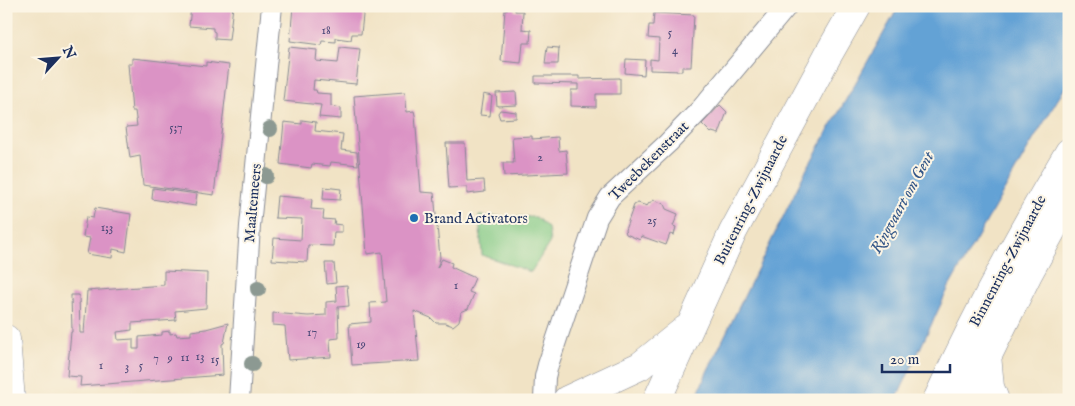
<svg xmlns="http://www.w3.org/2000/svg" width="1075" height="406" font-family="'IM FELL English',serif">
<rect width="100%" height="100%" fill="#fcf5e5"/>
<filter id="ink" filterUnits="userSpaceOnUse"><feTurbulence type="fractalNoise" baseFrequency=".02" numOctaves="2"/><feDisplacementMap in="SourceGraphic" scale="10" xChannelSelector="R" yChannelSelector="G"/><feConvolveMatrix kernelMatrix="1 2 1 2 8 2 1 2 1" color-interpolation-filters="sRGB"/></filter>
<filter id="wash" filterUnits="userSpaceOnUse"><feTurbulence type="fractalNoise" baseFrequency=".0096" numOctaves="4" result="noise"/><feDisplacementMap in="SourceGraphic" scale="20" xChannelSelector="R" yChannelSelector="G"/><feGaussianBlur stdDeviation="1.12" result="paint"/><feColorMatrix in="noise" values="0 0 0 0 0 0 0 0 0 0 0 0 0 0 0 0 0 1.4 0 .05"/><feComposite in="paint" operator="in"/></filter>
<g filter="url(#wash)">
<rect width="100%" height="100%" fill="#f1e3c5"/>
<path fill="#82c984" stroke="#4e7c71" d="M479,216l57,1 12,11 2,14 -19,30 -49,-17z"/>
<path fill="#63a2d5" stroke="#3f689a" d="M899,6h170v75l-40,66 -80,140 -53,113h-201l12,-28 98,-200z"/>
<g id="blocks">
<path fill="#db93c5" d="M191,6h42l-4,34 -14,-1v-7l-2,-1v-3l-24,-2z
M293,6h71l-3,28h-9l-1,6 -15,-2v4l-14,-1 -1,4 -31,-4z
M507,6h8v5h8l-1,18 9,1 -1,13h-7l-2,20 -20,-2 4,-51h2z
M654,13l40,2 -3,52h-9v4l-32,-1v-11l8,1 1,-21 -11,-1 1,-13h4z
M289,47l28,3 -1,11 22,2 2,-16 20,2 -4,35 -42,-4 -1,10h3l1,3 14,1v12l10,2v11l-22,-2 2,-12 -38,-4z
M547,47l12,1 -1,16h-13z
M132,58l74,8v-4l23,3 -15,130 -71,-10 -3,-29 -10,2 -4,-31 11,-1 -2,-15h-3l-4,-47h4z
M626,59l19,1 -1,15 -19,-2z
M535,76h44v3l41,-1v16h-24v13l-25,-1v-16h7v-6l-43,-1z
M405,92l2,20 7,-1 1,4 6,77 13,1 6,65 -3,10 5,-9 10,4 -1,4 24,11 -6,14 5,2 -6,15 -7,3 -2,9 -6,5 -8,-3h-9l-5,-5 -17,-7 5,50 -67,4 -3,-41 22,-2 -1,-19 16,-1 -4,-50 -15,2 -13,-158z
M516,92l1,13 -20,1 -1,-13z
M483,94l9,2 -2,20 -10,-1z
M720,105l7,7 -8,22 -7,-2 -1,1 -9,-9z
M500,110l16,2v6l-16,1 -2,-6z
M302,120l14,2 -1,9 28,3 -2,16 16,2 1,13 -27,-3 -1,4 -18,-2 -1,4 -31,-4 4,-42 18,2z
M532,136v3l26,-2 1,14 7,-1 2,23 -64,3 -1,-13h11l-2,-26z
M446,143h19l2,38 17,-1 1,12 -18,2v-7l-18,1z
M324,187l17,2 -1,11 -17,-1z
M153,188l44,6 -2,12 -43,-7z
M277,196l35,3 -1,10 13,1 -1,9 12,1 -1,4 8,1v7h-8l-1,14 -25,-1 -1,17 -35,-2 2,-22 27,2 1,-21 -27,-1z
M654,200l10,4 2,5 12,5 -5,12 3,1 -2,8 -4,-1 -4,11 -25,-9 -1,4 -14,-6 -1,-4 9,-25 4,-2 9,3 2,-3z
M95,208l36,6 -5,38 -13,-3 -1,9 -25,-4 3,-16 -7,-1 3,-20 7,1z
M325,263h9l2,20 -9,1z
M164,271l43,2 -1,35 -31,3 1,9 -44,3v7l-15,2 1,8 15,-1v10h6v-12l23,-2v-3l8,-1v3l6,-1 1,3 14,-1v-4l15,-2 22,-6 -4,20 -2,1 1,31 -143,11 1,-9 -14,-1 4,-44h1l-1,-37h8l1,38h4l3,-42 77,-6z
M347,285l2,21 -11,1 1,31 -9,1 1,18 -43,3 -3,-34 -12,-1v-12l35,3 18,-1v-13l11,-1 -1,-15z"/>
</g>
</g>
<g filter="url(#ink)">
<use href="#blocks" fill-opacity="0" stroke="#868992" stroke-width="1"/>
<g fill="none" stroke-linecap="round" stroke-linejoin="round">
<defs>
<path id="minor" d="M239,400l11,-174 22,-220
M544,400l1,-23 3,-12 49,-147 13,-21 58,-54 33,-34 86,-103"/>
<path id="trunk" d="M987,355l3,32 5,13
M567,400l73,-34 46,-37
M657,400l76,-168 95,-177 28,-49
M937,400c39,-85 84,-168 132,-248
M966,400l62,-126 41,-75"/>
<path id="motorway" d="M6,339l5,61"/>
</defs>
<use href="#minor" stroke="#868992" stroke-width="22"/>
<use href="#trunk" stroke="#868992" stroke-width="29"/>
<use href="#motorway" stroke="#868992" stroke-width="29"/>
<use href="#minor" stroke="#fff" stroke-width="20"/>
<use href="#trunk" stroke="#fff" stroke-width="28"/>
<use href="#motorway" stroke="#fff" stroke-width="28"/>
</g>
<g fill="#8c9992">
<circle cx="270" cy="129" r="8"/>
<circle cx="266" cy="176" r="8"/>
<circle cx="258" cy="289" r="8"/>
<circle cx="252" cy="364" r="8"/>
</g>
</g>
<circle fill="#1f6fb2" stroke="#fcf5e5" stroke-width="2" cx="414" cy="218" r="5"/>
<g text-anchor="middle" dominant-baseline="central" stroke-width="4" stroke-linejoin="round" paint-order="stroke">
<g font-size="12" fill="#4b4878">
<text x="326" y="30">18</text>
<text x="670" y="32">5</text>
<text x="675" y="50">4</text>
<text x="176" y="127">5;7</text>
<text x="540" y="157">2</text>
<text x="652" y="220">25</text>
<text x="107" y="227">1;3</text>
<text x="456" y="285">1</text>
<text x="312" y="332">17</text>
<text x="361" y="344">19</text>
<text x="200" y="356">13</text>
<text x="185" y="357">11</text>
<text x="156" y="358">7</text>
<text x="170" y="358">9</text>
<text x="215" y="359">15</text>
<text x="101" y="365">1</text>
<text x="141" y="365">5</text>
<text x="127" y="366">3</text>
</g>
<g font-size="15" fill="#1b2f5e" stroke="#fcf5e5">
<text transform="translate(649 161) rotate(-45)">Tweebekenstraat</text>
<text transform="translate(751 200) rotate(-63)">Buitenring-Zwijnaarde</text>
<text transform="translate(253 203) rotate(-85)">Maaltemeers</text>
<text transform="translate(1008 261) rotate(-62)">Binnenring-Zwijnaarde</text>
</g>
<g font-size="15" fill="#1b2f5e" stroke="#fcf5e5" text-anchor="start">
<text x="424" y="218">Brand Activators</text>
</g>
<g font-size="16" font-style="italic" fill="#345788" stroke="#fcf5e5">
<text transform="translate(903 203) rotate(-61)">Ringvaart om Gent</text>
</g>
</g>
<rect width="1075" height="406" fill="none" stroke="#fcf5e5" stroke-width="25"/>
<g transform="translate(58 58) rotate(64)" stroke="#fcf5e5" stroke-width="4" paint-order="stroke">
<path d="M0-4L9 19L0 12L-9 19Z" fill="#1b2f5e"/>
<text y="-8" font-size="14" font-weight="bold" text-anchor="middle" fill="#1b2f5e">N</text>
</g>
<path d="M882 364v8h68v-8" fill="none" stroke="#1b2f5e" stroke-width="2.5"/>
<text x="890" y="364" font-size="15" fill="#1b2f5e" stroke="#fcf5e5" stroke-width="4" paint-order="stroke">20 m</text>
</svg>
